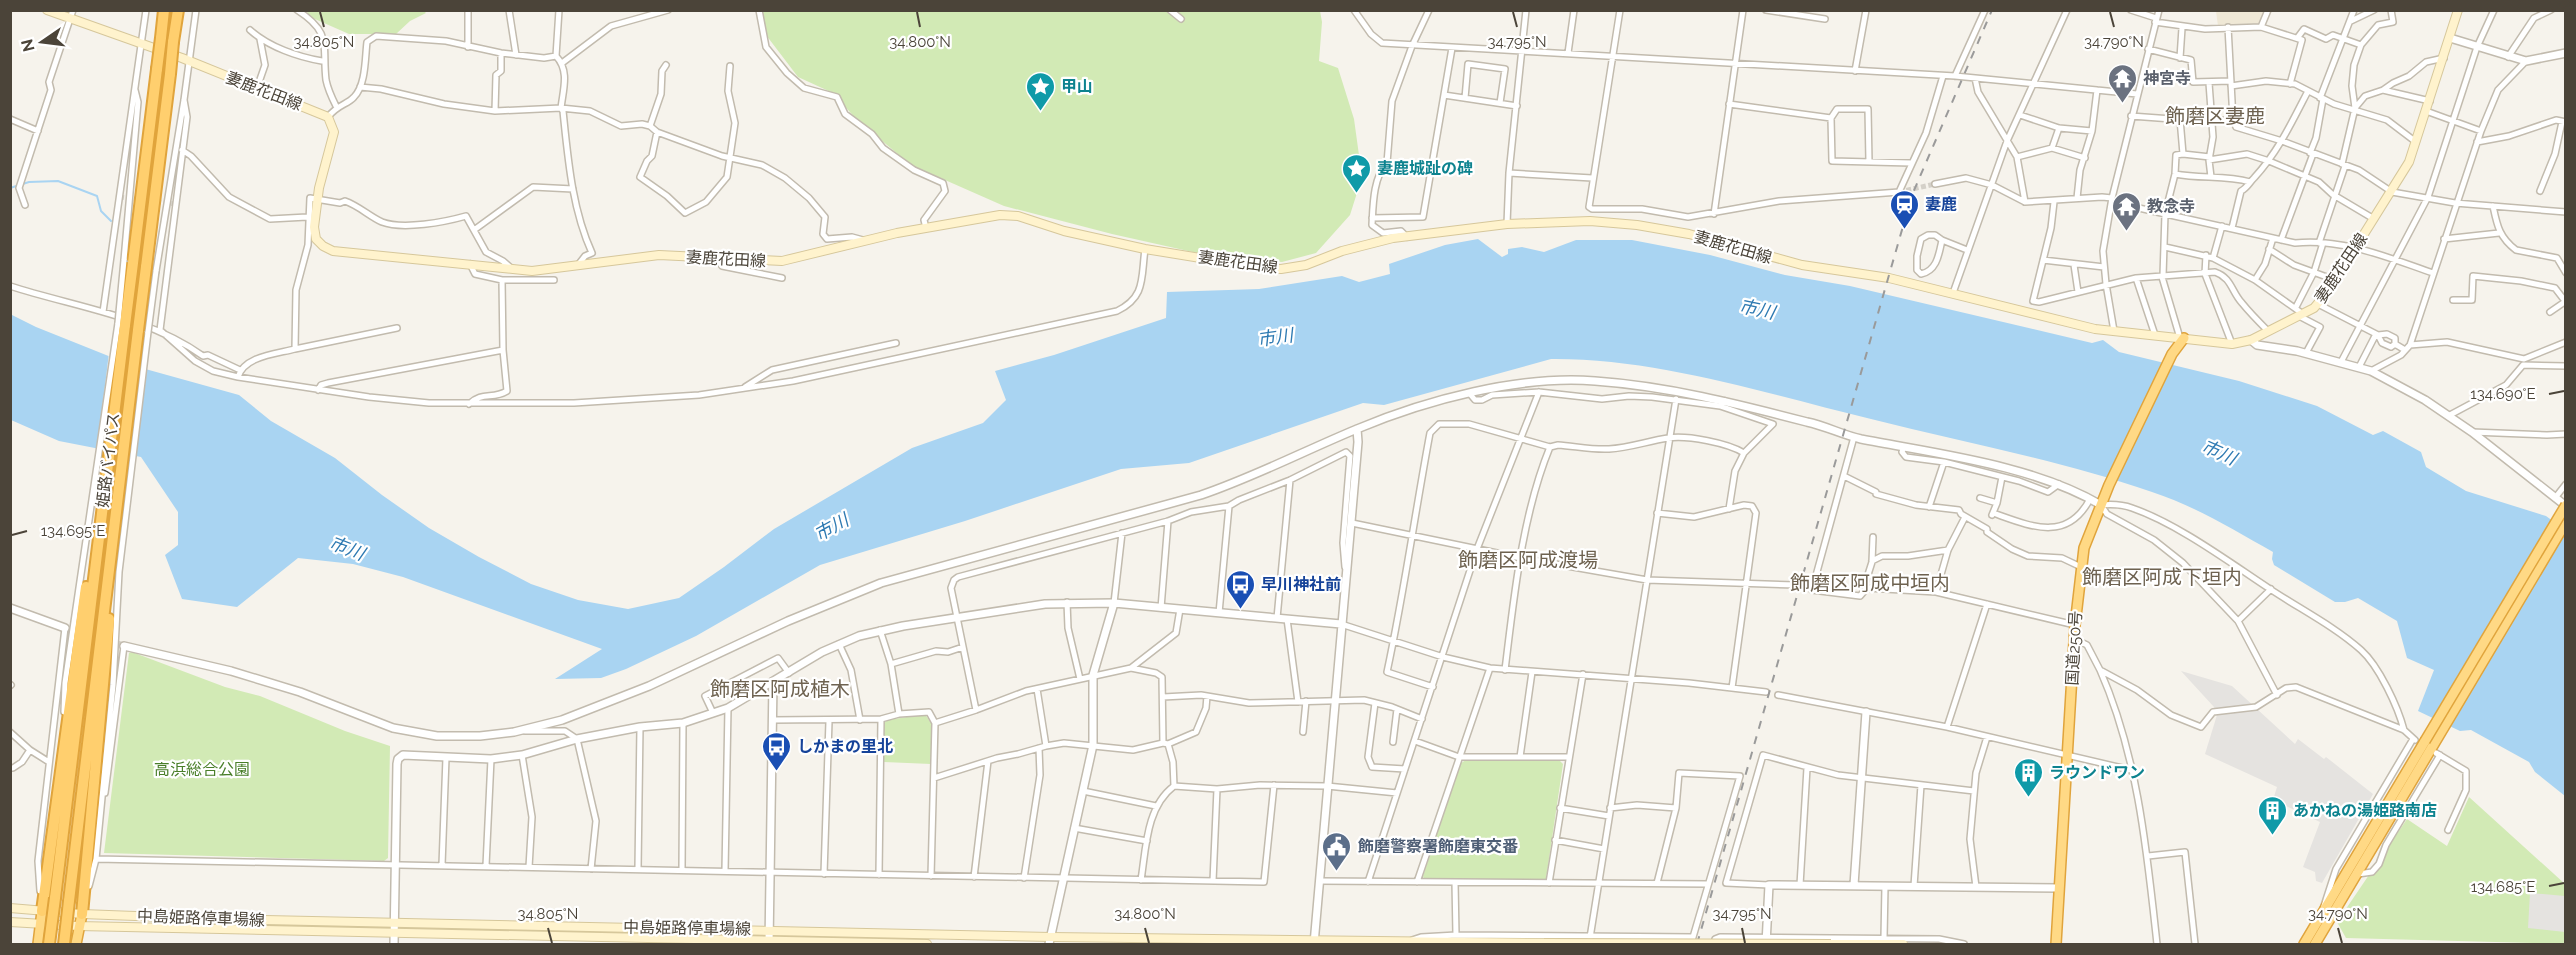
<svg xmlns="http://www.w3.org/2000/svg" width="2576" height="955" font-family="Raleway,'Noto Sans JP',sans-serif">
<rect width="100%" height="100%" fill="#f6f3ec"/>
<path fill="#efe8d6" d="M2216,11h51l-8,13 -41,2z"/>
<path fill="#d2eab5" d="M423,10l3,3 -16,8 -14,13h-47l-41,-18 -1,-5z
M761,11h559l2,11 -3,39 19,7 16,51 8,58 -12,38 -34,38 -34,9 -76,-7 -94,-21 -108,-28 -93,-41 -54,-45 -24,-27 -35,-16 -35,-46z
M132,652l93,35 35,9 85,35 45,15 -2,112 -4,3 -280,-8 25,-200z
M925,714l6,9v41l-47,-2v-39l4,-3z
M1466,760l94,1 3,3 -17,115 -4,2 -118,-1 -1,-4 38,-113z
M2469,797l96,87v60l-219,-6 -9,-16 70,-103 40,27z"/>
<path fill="#e5e3e0" d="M2181,671l51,15 63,58 3,-5 26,20 2,-2 47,37 -51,89 -6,-2 -1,-9 -12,-5 17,-45 -47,-22 4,-13 -72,-33 12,-39 -3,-8z
M2530,893l35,3v36l-37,-4z"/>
<path fill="#a9d4f2" d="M1478,239l24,18 6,-3v-5l14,-2 22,5 32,-12h56l78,15 75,20 65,11 242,57 11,-3 16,12 120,29 78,25 56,29 10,-4 38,21 5,15 40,24 80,25 19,14v266l-30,-24 -6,-10 -58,-32 -11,1 -42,-20 16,-41 -27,-12 -10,-37 -39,-23 -13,4h-10l-61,-37 -2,-6 1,-7c-39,-22 -78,-46 -121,-60 -92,-32 -187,-49 -281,-73 -103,-25 -214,-61 -320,-60l-167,46 -21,-2 -174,60 -68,6 -156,52 -145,44 -124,71 -70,33 -25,9 -46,1 47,-30 -199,-72 -50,-13 -55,-6 -61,49 -55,-8 -17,-44 13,-10v-33l-37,-55 -82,-16 -48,-21 -1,-106 26,13 95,38 108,30 32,26 64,37 47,37 47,33 50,29 52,27 47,16 50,9 51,-11 45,-31 50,-38 138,-81 71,-25 23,-23 -11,-29 59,-16 112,-37 1,-26 92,-3 83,-13 17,6 31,-8 -1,-10 56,-19z"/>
<path fill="#f6f3ec" d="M109,353l38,12 -11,94 -39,-8z"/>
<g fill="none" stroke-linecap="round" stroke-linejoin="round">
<path stroke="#a9d4f2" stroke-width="2" d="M10,188l19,-6 29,-1 39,15 4,15 10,10"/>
<path stroke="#d4d0c8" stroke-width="5" stroke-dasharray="5 2.5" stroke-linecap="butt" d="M1899,192l36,-8
M119,197l56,7
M1796,585l16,5"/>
<path stroke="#d4d0c8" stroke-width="7" stroke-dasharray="7 3.5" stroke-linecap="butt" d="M65,628l59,18"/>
<defs>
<path id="minor" d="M297,10c36,23 25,36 29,70 2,10 6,18 10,26
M468,10v37
M509,10l7,45
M559,10l-3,46c14,15 7,34 5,52l2,3c5,48 9,98 29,142l-7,3 -7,9
M759,10l7,37 21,26 17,15 33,9 8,17 27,20 11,14 31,22 29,13 2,8 -21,29 2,8
M1170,10l11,9
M1354,10l17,24 11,9 573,33 182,18
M1620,10l-31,197 3,2h50l46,8 91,-16 120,-9 27,-59 17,-57
M1766,10l59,9
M2131,10l25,8
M2351,21l23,-11
M2155,22l50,7 56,-2 7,-17
M2228,27l5,93 3,7 46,14 77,29 33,22 63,11 111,9
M2261,27l41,13 -12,44
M250,30c19,17 48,27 72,31
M2298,37l6,-8 22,10 7,-4 28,10
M2148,49l43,11 2,22 38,-1
M1568,53l6,-43
M2508,57l26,-39 17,-8
M2180,58l2,-30
M562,63l49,-37 57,-16
M1855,71l11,-61
M1955,76l30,-66
M1975,78l3,14 39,65 8,45
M2209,83l4,54 -4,23 2,17
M2231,86l35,-5 29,3 39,20 53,16 29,22
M360,87l21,2 63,15 51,7 66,-3 29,3 31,15 21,-2 8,2 7,6 65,24 40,9 23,13 24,20 16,19 -2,17 4,5 25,-2 11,3
M257,88l8,-23 -5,-26
M2383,90l47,11
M1444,95l73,11
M1465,98l3,-34 37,5 -5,34
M2320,98l34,-88
M184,100l3,17 -27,213 35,31 18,10 25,6 131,20 60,6h145l125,-8 94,-14 324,-70c29,-14 24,-33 28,-62
M1729,104l102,14 6,-9h31l1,53
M2355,108l10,-12 18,-6 10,-7 16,-7 17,-14 18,-4
M495,111l1,-36 5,-4v-18
M2426,111l55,20
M2020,115l39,13 33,3
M2131,116l68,5 34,-1
M328,117c10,-13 19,-12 26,-20 12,-12 11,-39 13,-55l9,-6 70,5 55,12 43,5 12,-2
M1831,118l1,43 79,2
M10,119l28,12
M650,126l11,-32 1,-23 4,-6
M657,132l-5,24 -5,5 -7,16 27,19 18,17 21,-11 21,-25 8,-54 -7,-32 2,-25
M2477,142l32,-6 47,-16 10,2
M2052,148l7,-20
M182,150l9,6 38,41 41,22 37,-2
M2310,153l6,-15 7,-39
M2183,154l27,3
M2017,157l35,-9 33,10
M2209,160l38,-6 22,7 50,21 13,12 42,25
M2342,164l13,-56 -3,-22 2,-21 7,-20 17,-20 15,-3 -2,-12
M1509,173l83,5
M2175,174c26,5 50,1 75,8
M1935,184l31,-6 26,7 33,17 77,-5 10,1
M2540,191l15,-37 7,-32
M2077,198l3,-28 12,-39 5,-41
M2054,202l-3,26 -18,73 6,1 97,-24 79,-6c17,6 16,19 27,31 8,10 17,19 26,28
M2112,202l183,41c48,-5 94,15 138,30
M25,205l-6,-17 32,-98 -2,-8 24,-72
M2493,206c4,19 6,31 23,44l41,8 9,15
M1714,214l29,-204
M1372,218l51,-1 29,-169
M1507,224l2,-51 17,-163
M2232,228l9,-37c6,-3 8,-8 13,-13 24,-26 38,-56 54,-87
M474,230l59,-43 40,2
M1407,237l-6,-6 -18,2 -11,-8c1,-19 1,-48 15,-62l5,-62 20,-55 17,-36
M2444,239l55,-6
M1942,240c-3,14 -5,31 -21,34l-4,-4v-14l4,-17 7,-4h7l7,5 25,10
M2281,240l32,-86
M2319,243l26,-77
M2165,247l48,11 42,22 48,34
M2269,249l25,16 41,15
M2206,255l-1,19 27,70
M2213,258l9,-32
M718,259l4,7 60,12
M124,260l14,-158 -3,-12
M2043,260l61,7
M2074,265l4,27
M156,271l28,-171 12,-90
M2163,276l2,-62 10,-40 1,-19 7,-1 -3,-35
M2162,277l18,61
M2136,278l19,57
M502,280h52
M2255,280l10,-16 8,-26
M10,286c65,21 137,30 193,70l5,-1 32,15
M1953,293l54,-152 60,-131
M2453,300h19l1,-24 48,5 34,7 10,13
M2318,304l60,31 4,8 9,4 4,-3 10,6
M2296,307l18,-35 9,-29
M103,312l43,-302
M2550,312l16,-11
M2299,316l21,11 -14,26
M2114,331l-8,-47 -3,-33 9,-53 47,-188
M2378,335l9,-1 8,4v6
M2410,345l37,-3 77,17 42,-17
M295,349l102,-21
M2341,362l87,-165 49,-150 17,-37
M2359,367l17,-33
M2371,371l30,-16 9,-10 71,-214 17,-41 28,-29
M238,377c6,-21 38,-23 57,-28l1,-59 12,-45 2,-47 30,5 5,-2c14,5 24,15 37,21 21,8 63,0 84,-6l20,36 17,9 8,7
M745,387l27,-17 124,-27
M318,390l3,-5 7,-2 175,-33
M1470,394l5,6h7l10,-5 47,-3 63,7 27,-3 23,1 68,9 5,-5
M469,404c14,-13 23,-4 38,-13l-4,-41 -1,-70 -27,-6 -5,-10
M1720,406l53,18 -29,29 -9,18 -6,38
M2448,416l58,-31 17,-20 43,1
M2472,432l75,3 19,-1
M1854,437l-42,153 48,6 7,-8 69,4 139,33
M1904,447l-2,5 4,5 38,5 -15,45
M1944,462l75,19 29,11 11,-8
M1844,476l32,16v2l40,11 43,5 2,4 26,15v3l25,17 16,7 34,2 19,9
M1980,498l17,5
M2555,498l11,-14
M1657,513l37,4 50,-12 8,1 4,7 -24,175
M1993,513c37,13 74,30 97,-14
M1992,515l5,-12 5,-26
M1352,523l169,35 126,22 149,5
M1872,561l10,-5h26l40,-6
M1867,588l-2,-4 7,-22 1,-25
M1936,592l12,-42 17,-33
M1067,602l1,26 12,51
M1114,603l8,-70
M1161,608l7,-87
M1180,609l-4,24 -45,35 -105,23 -50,19 -25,-122 3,-8 4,-3 210,-56 23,-9 38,-6 10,-6 51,-20 56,-28 4,4 -7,87 2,24
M1219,613l10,-107
M1277,618l13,-138
M1287,619l11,83
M2238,621l33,-32
M1341,624l102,33 47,11 199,15 77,9
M880,630l11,34 8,50
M2075,639l12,6 13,25 37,20 34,25 30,12 12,-15 43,-5 30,-19 10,-1 108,43 11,10
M839,644l12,26 9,50
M891,664l45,-13 12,1 15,-5
M1131,668l25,5 6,4 1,66 5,1 5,18 1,24
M1505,670c9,-73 17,-155 45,-223
M2100,670c38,86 47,182 57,274
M10,686l1,-1
M1433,687l-46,-15c17,-79 28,-159 43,-239l9,-9h30l81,23 8,-2c16,1 34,5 51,4 20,-1 39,-8 59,-11 19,-3 60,5 76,15
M1037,689l9,57
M1778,695l169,32 184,43
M2277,695l-39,-74 -55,-58 -29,-23 -47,-26 -6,-9c11,-1 20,-1 31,3 46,16 97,54 138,81 30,20 64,37 91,61 18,16 37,57 43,80
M1163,697l38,-2 48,8 115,-3 28,7 30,12
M1375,703l-7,54 4,10 33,2
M64,712l1,-29 53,-360
M713,713l-8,-17 73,-38 11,15
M773,720l108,-1 18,-5 30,-2 6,11 -4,153
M935,723l41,-13
M1947,727l40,-123
M525,731h40l12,8 19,82 -5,48
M10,732l20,18 19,12
M1303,732l3,-31
M1415,741l44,16h109
M1393,742l4,-33
M1168,744l28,-12 10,-24 1,-12
M2436,753l30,18v19l-18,40
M522,755l10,62 -3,50
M1520,757l12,-85
M10,768h3l9,-6 8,-12
M934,778l63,-20 21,-4 28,-8 18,-3 69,7 30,-7
M1083,791l73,15
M105,793l19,-147
M1560,808l49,8
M1610,808l27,-3 39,3
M1074,828l73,13
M1555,840l49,9
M2148,856l37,-4 10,92
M96,859l1168,23 10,-97
M442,865l4,-107
M486,866l5,-107
M638,869l2,-142
M682,870l1,-147
M725,871l3,-163
M824,874l5,-153
M2358,874l14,-2 7,-8 7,-19 54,-90
M879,875l2,-156
M974,877l14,-116
M1024,878l16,-103 -1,-27
M1141,880c5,-31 5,-73 33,-94l43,3 43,-4 67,1 70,7
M1213,881l4,-92
M1320,881l388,3
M1368,882l109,-333 62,-157
M1417,882l73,-214
M1455,882l1,53
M1549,883l34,-209
M1657,883l19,-75 3,-35 61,3 -49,168
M1769,885l-43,-2 37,-128 75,20 136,16
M1800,885l7,-117
M89,886l7,-27 17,-174 6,-113 29,-240
M1914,886l7,-101
M1976,887l-6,-48 6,-66 11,-36
M40,891l-2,-30 27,-233
M2323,909l13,-40 77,-130
M1884,938l1,-52
M1412,940l9,-3 35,-2 237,2
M1589,944l87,-545
M1714,944l1,-5 5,-2 219,2 25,5"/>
<path id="tertiary" d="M2450,38l76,23 40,-8
M2251,340l6,5 40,6 74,20 54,29 47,32 94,74
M10,608l55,20
M124,646l107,25 69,21 93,36 44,8h43l34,-4 48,-12 87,-34 139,-65 93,-38 320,-88c53,-18 103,-44 156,-66 69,-29 162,-54 238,-48 72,5 143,23 212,41 19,4 36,13 54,17 77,15 172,26 240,66
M1854,885l12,-173
M394,944l3,-180 1,-5 5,-4 88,4 31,-4 55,-16 63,-12 43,-4 45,-15 94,-56 37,-16 44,-10 142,-22 69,-1 227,21
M769,944l4,-262
M1049,944l44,-199v-70l21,-72
M1314,944l44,-502 -1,-13
M1766,944l3,-59 289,3"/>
<path id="secondary" d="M47,10l135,48 146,59 6,15 -15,56 -5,39 2,12 7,7 10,5 199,20 127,-16 123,6 115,-28 103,-18 18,1 46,15 81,18 117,19 19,1 25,-4 36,-14 51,-13 114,-14 83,-3 47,4 52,9 113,31 87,13 206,51 137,15 19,-4 63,-32 15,-18 80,-128 49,-152
M10,908l72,6 133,5 836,18 493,6
M10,922l68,4 849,18
M1831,944h72"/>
<path id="trunk" d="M38,944l4,-33
M76,944l6,-30
M2056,944l19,-319 9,-77 25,-63 63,-131 12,-16
M2304,944l121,-203
M2315,944l251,-422"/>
<path id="motorway" d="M161,38l3,-28
M173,42l5,-32
M133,263l24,-194
M146,267l24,-193
M55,898l70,-573
M69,901l69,-571
M42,911l44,-324
M82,914l27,-295"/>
</defs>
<use href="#minor" stroke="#c2bbae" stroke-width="8"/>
<use href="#tertiary" stroke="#c2bbae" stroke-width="10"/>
<use href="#secondary" stroke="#d6c79b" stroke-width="10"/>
<use href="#trunk" stroke="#e0a43c" stroke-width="12"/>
<use href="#motorway" stroke="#e0a43c" stroke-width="14"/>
<use href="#minor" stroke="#fff" stroke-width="5"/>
<use href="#tertiary" stroke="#fff" stroke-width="7"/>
<use href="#secondary" stroke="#fff3cd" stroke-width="8"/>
<use href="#trunk" stroke="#ffd985" stroke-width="9"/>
<use href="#motorway" stroke="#ffcf6e" stroke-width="10"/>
<path stroke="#9a9a9a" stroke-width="2" stroke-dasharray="8 8" stroke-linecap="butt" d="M1697,944l215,-749 80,-185"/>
<defs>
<path id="minor-bridge" d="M118,323l6,-63
M148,332l8,-61"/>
<path id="secondary-bridge" d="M1544,943l287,1"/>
<path id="trunk-bridge" d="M2425,741l141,-236"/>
<path id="motorway-bridge" d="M157,69l4,-31
M170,74l3,-32
M125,325l8,-62
M138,330l8,-63
M49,944l6,-46
M64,944l5,-43"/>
</defs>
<use href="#minor-bridge" stroke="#c2bbae" stroke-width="8" stroke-linecap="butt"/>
<use href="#secondary-bridge" stroke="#d6c79b" stroke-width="10" stroke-linecap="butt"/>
<use href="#trunk-bridge" stroke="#e0a43c" stroke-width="12" stroke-linecap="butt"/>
<use href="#motorway-bridge" stroke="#e0a43c" stroke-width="14" stroke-linecap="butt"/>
<use href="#minor-bridge" stroke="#fff" stroke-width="5"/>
<use href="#secondary-bridge" stroke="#fff3cd" stroke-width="8"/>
<use href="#trunk-bridge" stroke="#ffd985" stroke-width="9"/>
<use href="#motorway-bridge" stroke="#ffcf6e" stroke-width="10"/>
</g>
<path fill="none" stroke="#4b4439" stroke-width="2" d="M320,12l4,15M917,12l3,15M1513,12l4,15M2110,12l4,15M2549,394l15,-3M12,535l15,-4M2549,886l15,-3M548,928l4,15M1145,928l4,15M1742,928l3,15M2338,928l4,15"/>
<defs>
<symbol id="temple-pin" viewBox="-11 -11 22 30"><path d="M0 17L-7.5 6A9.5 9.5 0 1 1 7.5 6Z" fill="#6b7280" stroke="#fff"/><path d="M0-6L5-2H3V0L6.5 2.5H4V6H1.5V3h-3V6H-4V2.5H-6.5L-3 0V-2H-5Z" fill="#fff"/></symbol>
<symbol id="sight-pin" viewBox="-11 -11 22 30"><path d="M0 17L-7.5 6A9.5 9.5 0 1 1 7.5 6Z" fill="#0f9aa8" stroke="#fff"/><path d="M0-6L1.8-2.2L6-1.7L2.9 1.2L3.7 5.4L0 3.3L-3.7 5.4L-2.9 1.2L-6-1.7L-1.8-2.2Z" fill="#fff"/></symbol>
<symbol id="station-pin" viewBox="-11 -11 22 30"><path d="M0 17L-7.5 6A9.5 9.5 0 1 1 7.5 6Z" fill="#1a4fb4" stroke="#fff"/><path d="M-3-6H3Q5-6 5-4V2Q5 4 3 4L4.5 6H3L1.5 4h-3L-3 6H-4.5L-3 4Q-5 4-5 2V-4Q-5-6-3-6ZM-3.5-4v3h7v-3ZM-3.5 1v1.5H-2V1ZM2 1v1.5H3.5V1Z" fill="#fff"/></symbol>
<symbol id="bus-pin" viewBox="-11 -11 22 30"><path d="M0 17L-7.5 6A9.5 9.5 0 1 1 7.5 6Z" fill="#1a4fb4" stroke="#fff"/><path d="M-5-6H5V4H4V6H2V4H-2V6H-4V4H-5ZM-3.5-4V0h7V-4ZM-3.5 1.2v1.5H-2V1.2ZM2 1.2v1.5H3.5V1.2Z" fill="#fff"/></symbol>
<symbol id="building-pin" viewBox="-11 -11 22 30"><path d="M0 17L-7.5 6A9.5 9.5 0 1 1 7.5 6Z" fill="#0f9aa8" stroke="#fff"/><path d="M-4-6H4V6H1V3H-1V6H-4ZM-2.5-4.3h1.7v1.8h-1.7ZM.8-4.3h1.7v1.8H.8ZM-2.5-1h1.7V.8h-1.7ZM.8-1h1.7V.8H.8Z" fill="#fff"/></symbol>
<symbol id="civic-pin" viewBox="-11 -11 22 30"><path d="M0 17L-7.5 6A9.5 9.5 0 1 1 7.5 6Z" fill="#5c6f8a" stroke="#fff"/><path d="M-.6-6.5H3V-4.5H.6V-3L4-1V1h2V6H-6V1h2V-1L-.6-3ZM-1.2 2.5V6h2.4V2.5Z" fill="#fff"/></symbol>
</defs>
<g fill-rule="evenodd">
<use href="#temple-pin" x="2106" y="62" width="33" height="45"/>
<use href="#sight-pin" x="1024" y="70" width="33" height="45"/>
<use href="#sight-pin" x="1340" y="152" width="33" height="45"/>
<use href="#station-pin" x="1888" y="188" width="33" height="45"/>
<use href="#temple-pin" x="2110" y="190" width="33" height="45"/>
<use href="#bus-pin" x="1224" y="568" width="33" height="45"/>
<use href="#bus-pin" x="760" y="730" width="33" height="45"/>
<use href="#building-pin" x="2012" y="756" width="33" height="45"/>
<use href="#building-pin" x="2256" y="794" width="33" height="45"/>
<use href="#civic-pin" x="1320" y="830" width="33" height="45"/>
</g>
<g text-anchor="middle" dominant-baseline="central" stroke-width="4.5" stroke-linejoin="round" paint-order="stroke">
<g font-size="16" font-weight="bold" fill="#5b616d" stroke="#fff" text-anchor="start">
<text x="2143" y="78">神宮寺</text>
<text x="2147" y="206">教念寺</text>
</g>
<g font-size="16" font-weight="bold" fill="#0d838f" stroke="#fff" text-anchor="start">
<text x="1061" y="86">甲山</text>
<text x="1377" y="168">妻鹿城趾の碑</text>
<text x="2049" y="772">ラウンドワン</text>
<text x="2293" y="810">あかねの湯姫路南店</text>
</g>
<g font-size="16" fill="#4b4439" stroke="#fff">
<text transform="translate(264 91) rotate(21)">妻鹿花田線</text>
<text transform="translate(1733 247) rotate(16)">妻鹿花田線</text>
<text transform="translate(726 259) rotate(3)">妻鹿花田線</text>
<text transform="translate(1238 262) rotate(8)">妻鹿花田線</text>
<text transform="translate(2341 268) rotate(-56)">妻鹿花田線</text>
<text transform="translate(108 460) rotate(-83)">姫路バイパス</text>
<text transform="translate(2074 648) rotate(-87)">国道250号</text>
<text transform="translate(201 918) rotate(2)">中島姫路停車場線</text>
<text transform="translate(687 928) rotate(1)">中島姫路停車場線</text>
</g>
<g font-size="16" font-weight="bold" fill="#164399" stroke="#fff" text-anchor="start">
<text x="1925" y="204">妻鹿</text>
<text x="1261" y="584">早川神社前</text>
<text x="797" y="746">しかまの里北</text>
</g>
<g font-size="16" fill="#4a7f2a" stroke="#fff">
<text x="202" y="769">高浜総合公園</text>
</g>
<g font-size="16" font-weight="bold" fill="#4e5e75" stroke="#fff" text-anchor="start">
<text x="1358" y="846">飾磨警察署飾磨東交番</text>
</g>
<g font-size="18" font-style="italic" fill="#2e7ab2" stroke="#fff">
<text transform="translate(1757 309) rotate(12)">市川</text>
<text transform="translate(1275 337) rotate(-8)">市川</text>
<text transform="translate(2219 452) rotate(24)">市川</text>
<text transform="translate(831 527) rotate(-29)">市川</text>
<text transform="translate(347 548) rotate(21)">市川</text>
</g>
<g font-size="20" fill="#6e6250" stroke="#fff">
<text x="2215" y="116">飾磨区妻鹿</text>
<text x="1528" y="560">飾磨区阿成渡場</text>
<text x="2162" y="577">飾磨区阿成下垣内</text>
<text x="1870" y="583">飾磨区阿成中垣内</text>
<text x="780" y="689">飾磨区阿成植木</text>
</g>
</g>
<g font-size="15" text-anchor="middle" fill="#4b4439" stroke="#fff" stroke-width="4.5" stroke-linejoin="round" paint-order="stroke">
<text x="324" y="47">34.805°N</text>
<text x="920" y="47">34.800°N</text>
<text x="1517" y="47">34.795°N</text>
<text x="2114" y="47">34.790°N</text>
<text x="2503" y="399">134.690°E</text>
<text x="73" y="536">134.695°E</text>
<text x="2503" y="892">134.685°E</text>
<text x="548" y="919">34.805°N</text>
<text x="1145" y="919">34.800°N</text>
<text x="1742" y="919">34.795°N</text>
<text x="2338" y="919">34.790°N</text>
</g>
<rect width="2576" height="955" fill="none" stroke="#4b4439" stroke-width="24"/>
<g transform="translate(42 42) rotate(256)" stroke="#ffffff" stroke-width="4.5" paint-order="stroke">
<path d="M0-4.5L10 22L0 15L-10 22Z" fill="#4b4439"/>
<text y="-9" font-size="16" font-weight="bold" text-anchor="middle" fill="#4b4439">N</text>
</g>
</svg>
